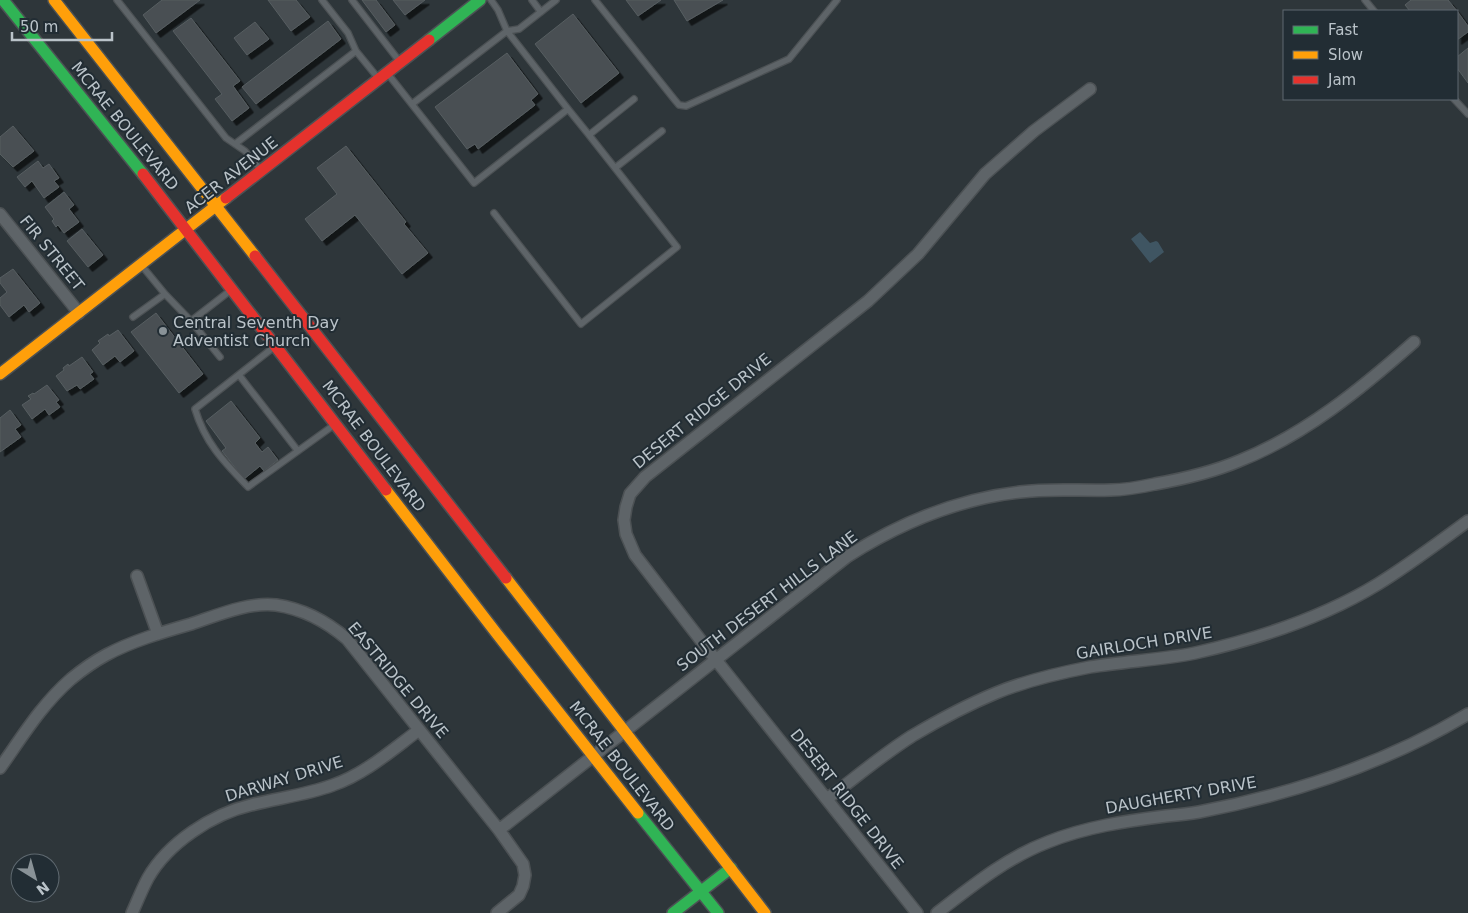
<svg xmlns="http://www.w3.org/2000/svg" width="1468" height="913" font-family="'DejaVu Sans',sans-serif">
<defs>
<filter id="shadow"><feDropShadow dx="4.5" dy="4.5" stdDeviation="0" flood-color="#0009"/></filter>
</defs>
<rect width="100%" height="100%" fill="#2e363a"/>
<path fill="#3f5562" d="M1140,232l10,11 6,-2 2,1 6,10 -14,11 -19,-24z"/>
<path fill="#494f53" stroke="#575e61" filter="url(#shadow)" d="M162,0h38l-44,33 -13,-18z
M268,0h28l14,17 -19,14z
M362,0h14l19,25 -9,7z
M393,0h32l-20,15z
M626,0h35l-23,16z
M674,0h49l-36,21z
M1411,0h37l9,11h-47l-5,-6z
M1457,11l11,15v6l-11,8z
M573,14l46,59 -38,30 -46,-59z
M191,18l49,63 -7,5 16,22 -17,13 -17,-22 7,-5 -49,-63z
M328,21l13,18 -85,65 -14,-17z
M255,22l14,17 -22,16 -13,-17z
M1468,48v35l-11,-15v-11z
M507,53l31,41 -7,6 4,5 -57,44 -3,-5 -8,5 -32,-42z
M13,126l21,25 -21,16 -13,-13v-17z
M346,146l60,76 -2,2 24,29 -26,21 -47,-59 -33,26 -17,-22 32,-25 -20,-26z
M38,161l5,7 6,-4 10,14 -5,3 5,6 -15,11 -12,-17 -7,6 -8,-10z
M64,192l10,13 -5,4 10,13 -15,11 -6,-8 -2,2 -4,-6 2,-2 -9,-12z
M82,229l21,26 -15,12 -21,-26z
M13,269l27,34 -11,9 -5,-7 -15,12 -9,-12v-7l7,-6 -7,-9v-5z
M156,313l47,61 -24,19 -48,-61z
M118,330l16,21 -14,11 -5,-6 -12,9 -11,-15 8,-7 -2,-2 10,-7 1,2z
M82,357l11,15 -3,2 4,5 -14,10 -3,-4 -10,6 -11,-15 8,-6 -1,-2 5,-4 1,2z
M47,385l12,15 -3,2 4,5 -11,8 -4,-6 -13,10 -10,-14 9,-6 -3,-3 5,-3 1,1z
M231,401l29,37 -5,5 7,9 6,-5 10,13 -14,11 -4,-5 -16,13 -22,-28 4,-3 -20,-27z
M10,410l11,15 -6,4 6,8 -21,15v-34z"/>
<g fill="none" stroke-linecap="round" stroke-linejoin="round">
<defs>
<path id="lane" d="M117,0l109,138 19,13 15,18
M322,0l26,33 8,18 22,27
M352,0l48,62
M532,0l9,12
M595,0l79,99 5,6 7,1 103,-47 48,-59
M1365,0l9,11
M507,31l12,-2 37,-29
M388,74l86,109 94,-74 -61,-78
M1454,99l14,15
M412,104l95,-73 -9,-21 -7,-10
M568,109l21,26 45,-36
M589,135l26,33 47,-37
M235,144l121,-93
M494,213l87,111 96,-77 -62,-79
M142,266l23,28 26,27
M133,317l32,-23
M274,347l-79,62c10,34 29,53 53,78l86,-62
M220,357l-29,-36 40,-31
M239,375l59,76"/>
<path id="street" d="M0,214l79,99
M137,576l21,58
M0,768c22,-31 42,-64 71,-89 11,-9 22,-17 35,-24 26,-14 57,-23 85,-31 27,-9 57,-22 85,-19 28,4 50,16 71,34l152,191 24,34 2,11 -2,11 -4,9 -22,18
M827,799c28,-21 55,-44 85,-63 27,-16 55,-31 84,-43 29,-12 63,-20 94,-26 35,-6 71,-7 105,-14 62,-14 129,-36 183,-69 31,-19 61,-42 90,-63
M499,830l349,-274c52,-33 109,-57 172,-64 30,-4 60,-1 91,-2 14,0 30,-3 44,-6 28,-5 58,-12 84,-23 66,-26 123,-73 175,-119
M132,913c5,-11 10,-24 16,-35 20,-35 64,-64 103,-73 27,-7 55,-10 82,-20 32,-11 59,-35 86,-55
M917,913l-201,-253 -81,-105 -9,-21 -2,-14 2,-13 4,-13 15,-17 223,-176 50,-47 67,-80 49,-43 56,-42
M937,913c35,-27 69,-55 111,-71 37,-15 78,-21 118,-26 11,-1 22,-2 33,-4 94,-18 187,-49 269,-98"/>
<path id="fast" d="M3,0l140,174
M429,40l51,-40
M638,813l80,100
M673,913l58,-45"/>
<path id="slow" d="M54,0l201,256
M0,374l226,-176
M386,490l111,144 141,179
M506,578l259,335"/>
<path id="jam" d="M143,174l243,316
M226,198l203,-158
M255,256l251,322"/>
</defs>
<use href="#lane" stroke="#4c5154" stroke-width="8"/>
<use href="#street" stroke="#4c5154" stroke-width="14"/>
<use href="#fast" stroke="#4c5154" stroke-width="14"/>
<use href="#slow" stroke="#4c5154" stroke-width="14"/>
<use href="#jam" stroke="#4c5154" stroke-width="14"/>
<use href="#lane" stroke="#5e6468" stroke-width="5.5"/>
<use href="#street" stroke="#5e6468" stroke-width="11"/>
<use href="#fast" stroke="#30b455" stroke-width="11"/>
<use href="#slow" stroke="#ff9f0a" stroke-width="11"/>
<use href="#jam" stroke="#e5322d" stroke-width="11"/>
</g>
<circle fill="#899297" stroke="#222d34" stroke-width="2" cx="163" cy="331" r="5"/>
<g text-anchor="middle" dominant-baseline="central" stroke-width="4" stroke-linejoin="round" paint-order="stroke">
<g font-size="16" fill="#bac3c9" stroke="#222d34">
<text transform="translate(125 126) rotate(51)">MCRAE BOULEVARD</text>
<text transform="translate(231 175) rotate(-38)">ACER AVENUE</text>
<text transform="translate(52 253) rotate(51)">FIR STREET</text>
<text transform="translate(702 411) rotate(-39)">DESERT RIDGE DRIVE</text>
<text transform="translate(374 446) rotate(53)">MCRAE BOULEVARD</text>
<text transform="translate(767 601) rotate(-37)">SOUTH DESERT HILLS LANE</text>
<text transform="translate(1144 643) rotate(-9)">GAIRLOCH DRIVE</text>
<text transform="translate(398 680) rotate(50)">EASTRIDGE DRIVE</text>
<text transform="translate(622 766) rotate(52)">MCRAE BOULEVARD</text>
<text transform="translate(284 779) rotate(-17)">DARWAY DRIVE</text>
<text transform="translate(1181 795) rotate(-10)">DAUGHERTY DRIVE</text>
<text transform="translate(847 799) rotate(52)">DESERT RIDGE DRIVE</text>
</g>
<g font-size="16" fill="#bac3c9" stroke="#222d34" text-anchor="start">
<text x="173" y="322">Central Seventh Day<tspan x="173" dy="18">Adventist Church</tspan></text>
</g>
</g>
<rect x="1283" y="10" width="175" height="90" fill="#222d34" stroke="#5f6970"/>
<rect x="1293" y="26" width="25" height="8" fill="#30b455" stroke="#5f6970"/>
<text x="1328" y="35" font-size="15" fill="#bac3c9">Fast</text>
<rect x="1293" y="51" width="25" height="8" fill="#ff9f0a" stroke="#5f6970"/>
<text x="1328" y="60" font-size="15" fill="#bac3c9">Slow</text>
<rect x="1293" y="76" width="25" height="8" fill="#e5322d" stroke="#5f6970"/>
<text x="1328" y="85" font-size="15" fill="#bac3c9">Jam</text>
<g transform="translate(35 878) rotate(143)"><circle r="24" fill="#222d34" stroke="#5f6970"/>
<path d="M0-4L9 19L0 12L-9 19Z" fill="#899297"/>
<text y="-8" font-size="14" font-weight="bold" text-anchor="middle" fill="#bac3c9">N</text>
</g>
<path d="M12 32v8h100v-8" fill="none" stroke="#bac3c9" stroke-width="2.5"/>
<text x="20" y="32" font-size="15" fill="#bac3c9" stroke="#222d34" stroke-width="4" paint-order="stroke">50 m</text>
</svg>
